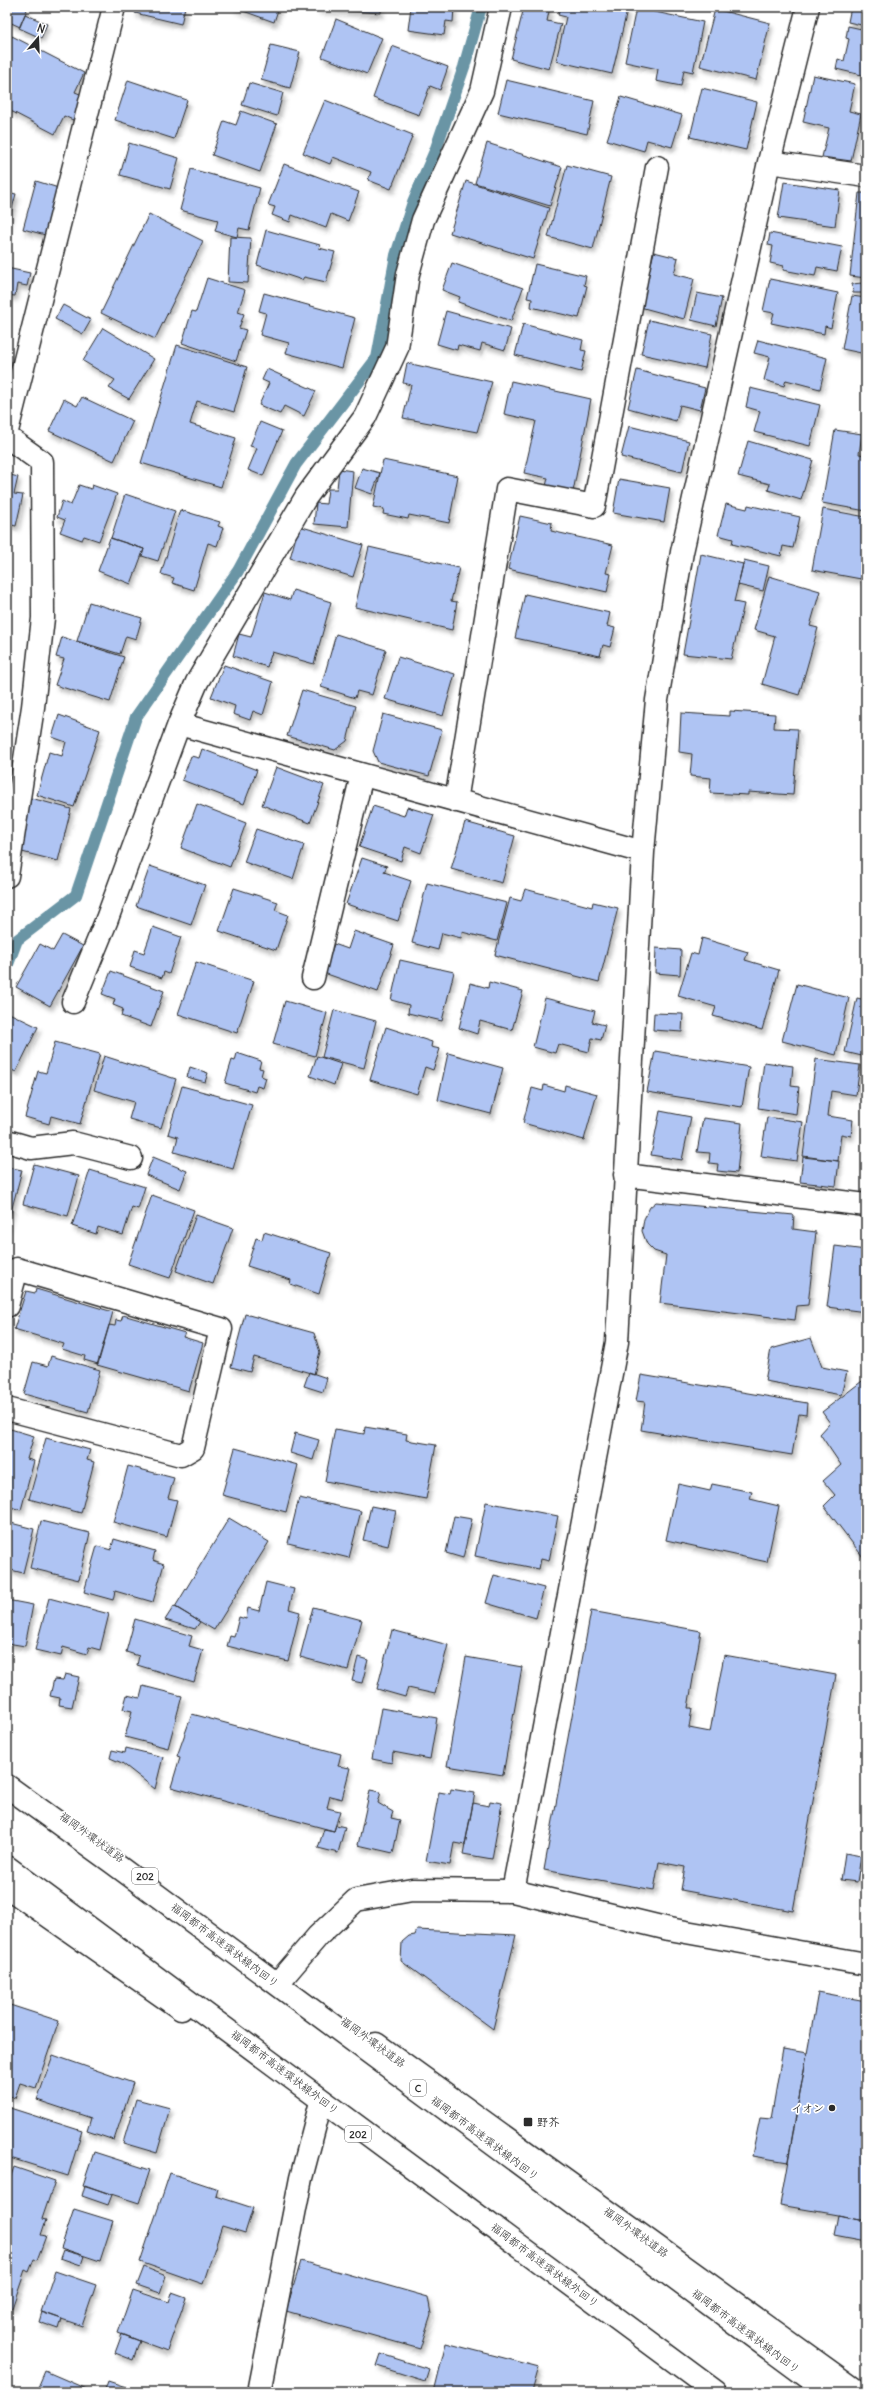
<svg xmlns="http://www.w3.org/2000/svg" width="873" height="2399" font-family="Delius,'Klee One',sans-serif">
<defs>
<filter id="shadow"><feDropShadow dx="2.5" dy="4.5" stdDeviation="2" flood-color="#0004"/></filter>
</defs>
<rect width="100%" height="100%" fill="#fff"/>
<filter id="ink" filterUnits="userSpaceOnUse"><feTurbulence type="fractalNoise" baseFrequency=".025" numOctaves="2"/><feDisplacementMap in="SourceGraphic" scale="8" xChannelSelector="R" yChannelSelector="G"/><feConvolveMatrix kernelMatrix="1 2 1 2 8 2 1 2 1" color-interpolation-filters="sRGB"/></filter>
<g filter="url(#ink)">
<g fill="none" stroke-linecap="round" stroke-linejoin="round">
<path stroke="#6b95a5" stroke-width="12" d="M7,967l10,-27 59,-45 60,-178 102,-146 58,-107 81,-106 19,-103 17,-53 22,-51 29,-84 17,-60"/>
</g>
<path fill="#afc4f3" stroke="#2b2b2b" filter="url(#shadow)" d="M7,7h21l-8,20 -13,-6z
M136,7h49l-4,17 -46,-11z
M232,7h47l-5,15z
M317,7h64v6l-64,-4z
M411,7h43l-1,15 -7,-1 -2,14 -36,-5z
M524,7h26l-3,14 14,3 -12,45 -38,-10z
M560,7h50l17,4 -15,63 -56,-13 10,-44 -8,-2z
M851,7h15v19l-18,-4z
M636,8l67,14 -10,50 -9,-2 -3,16 -25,-5 2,-12 -33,-7z
M715,9l55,14 -14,57 -56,-14z
M25,14l22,10 -6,14 -22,-10z
M336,19l46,19 -15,36 -45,-17z
M848,26l18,4v46l-30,-7 2,-10 6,2 5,-22 -3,-1z
M12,36l72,37 -9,19 10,4 -12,24 -9,-4 -9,18 -48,-25v-63z
M271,45l29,7 -10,36 -29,-8z
M392,46l56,21 -8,23 -10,-4 -11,29 -46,-17z
M813,75l42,9 -6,27 12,3 -10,47 -29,-4 7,-29 -26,-6z
M128,80l59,20 -13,39 -59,-19z
M506,80l88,21 -7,33 -89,-21z
M249,83l34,10 -6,23 -35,-11z
M702,88l55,14 -11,48 -56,-13z
M621,97l61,18 -10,32 -25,-7 -3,11 -37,-11z
M325,100l88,35 -22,54 -23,-9 3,-8 -38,-15 -3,7 -27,-11z
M241,111l36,13 -17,48 -48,-17 12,-34 12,4z
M866,117v38l-6,-1z
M129,143l50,15 -9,31 -50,-14z
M487,143l75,24 -12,39 -75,-23z
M284,164l75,28 -11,29 -17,-7 -5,14 -34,-13 -2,7 -18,-7 3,-8 -7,-2z
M567,165l44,12 -18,72 -45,-12z
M191,169l69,19 -11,42 -10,-2 -2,9 -22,-6 3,-11 -38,-10z
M36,181l29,9 -12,47 -30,-8z
M466,181l83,27 -16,51 -83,-26z
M784,182l56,8 -5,36 -57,-8z
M7,192l9,2 -9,33z
M859,193h7v85l-16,-2z
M149,214l54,27 -48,98 -54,-26z
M266,230l54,15 -1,3 16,4 -9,30 -22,-5 -2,3 -45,-15z
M770,233l72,14 -5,24 -20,-4 -2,9 -32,-6 1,-4 -14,-3 3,-17 -5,-1z
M230,237l21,1 -3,45 -20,-1z
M654,252l24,6 -4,16 20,5 -10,40 -44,-12z
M452,263l71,25 -12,33 -53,-19 2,-5 -18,-7z
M535,264l51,12 -2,9 3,1 -8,32 -48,-11 1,-8 -5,-1z
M7,268l23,5 -3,13 -10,-2 -2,12 -8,-1z
M207,278l38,12 -7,22 6,2 -5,14 7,2 -10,31 -54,-18 10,-32 4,1z
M770,279l68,14 -7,35 -6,-2 -1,8 -53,-11 3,-10 -11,-2z
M862,283l1,10h-10l-1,-9z
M264,293l91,25 -13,50 -56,-15 3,-10 -29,-8 6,-22 -7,-2z
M697,293l25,5 -6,28 -25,-6z
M852,296l14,2v56l-24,-5z
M63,305l28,15 -8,14 -28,-15z
M446,311l65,18 -6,21 -23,-7 -2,8 -22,-6 -1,5 -20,-6z
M649,320l63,14 -7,34 -64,-14z
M523,324l60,16 -2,10 5,1 -5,21 -66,-17z
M103,328l51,31 -25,40 -20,-11 6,-8 -32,-19z
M758,340l69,18 -7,31 -34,-9 -2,6 -20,-6 6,-23 -16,-4z
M177,345l70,22 -13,45 -37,-11 -7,23 46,14 -15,49 -80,-24z
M407,363l85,19 -15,50 -74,-14 8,-33 -8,-2z
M267,369l49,22 -12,25 -20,-10 -4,8 -21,-9 10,-22 -7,-3z
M637,370l68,18 -5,22 -20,-5 -4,16 -48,-13z
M511,381l80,18 -18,93 -27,-6 2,-8 -24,-5 12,-52 -32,-7z
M750,388l70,17 -10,41 -56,-14 6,-21 -14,-4z
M82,397l51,24 -19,40 -65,-30 15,-32 13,7z
M260,422l22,9 -19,45 -15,-6 9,-22 -7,-2z
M629,426l60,15 -7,31 -61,-15z
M835,430l27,4 -3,20 7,1v56l-44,-8z
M748,441l65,19 -12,40 -33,-10 2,-6 -32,-8z
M383,460l75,16 -9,47 -40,-8 -1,4 -25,-5 1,-5 -11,-2z
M362,468l18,5 -8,21 -17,-6z
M339,469l14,2 -5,56 -34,-3 2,-21 10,1 2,-15h9z
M7,474l11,3 -4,17 9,1 -7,31 -9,-2z
M619,479l51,9 -6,34 -51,-9z
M79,485l12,4 1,-4 25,9 -18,47 -15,-5 -2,4 -22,-8 5,-12 -8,-3 5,-16 9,4z
M125,494l50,17 -17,50 -16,-5 2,-7 -33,-11z
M726,504l21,5 1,-4 52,12 -7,31 -10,-2 -2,10 -49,-12 1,-5 -15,-4z
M823,509l43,8v33l-5,29 -49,-9z
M180,510l40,12 -2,4 5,2 -6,18 -9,-3 -14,47 -22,-7 2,-5 -13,-4z
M520,516l32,7 -1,8 62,14 -7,28 5,1 -4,18 -99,-23z
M299,526l64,19 -10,32 -63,-19z
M110,538l34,11 -13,35 -33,-13z
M369,547l90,21 -8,33 6,1 -5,28 -97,-23z
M701,554l42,10 -9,38 10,2 -13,55 -48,-5z
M744,560l25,6 -6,25 -25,-6z
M769,576l51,15 -10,35 8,2 -19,67 -37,-11 13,-48 -21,-6z
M293,590l38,12 -17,62 -42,-12 -5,15 -34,-11 6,-22 12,3 14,-45 25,8z
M525,594l85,19 -3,13 8,2 -5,19 -7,-2 -3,11 -85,-18z
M89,602l53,16 -6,21 -10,-3 -6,18 -43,-13z
M336,634l50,16 -14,45 -15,-4 -2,7 -34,-11z
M62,637l62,20 -14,45 -55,-17 9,-26 -8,-2z
M398,657l57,17 -12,42 -58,-17z
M224,665l49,17 -10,33 -10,-4 -3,9 -17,-6 2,-8 -24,-9z
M302,690l54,16 -9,35 -12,9 -48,-14z
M730,711l45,3 -1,14 24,1 -5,66 -45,-3v3l-38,-2 1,-15 -21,-2 2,-22 -13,-2 2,-39 49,3z
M383,714l59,16 -13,46 -51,-14 -5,-11z
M59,715l41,15 -26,77 -37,-12 12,-43 13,4 4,-14 -14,-5z
M202,749l55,21 -13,34 -62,-24 9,-24 8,2z
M276,767l48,18 -14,38 -48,-18z
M31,798l40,11 -13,52 -40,-10z
M197,804l49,19 -16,44 -49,-19z
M373,806l31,10 3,-9 27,8 -13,38 -16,-6 -4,14 -42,-14z
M465,822l50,14 -13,47 -51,-14z
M256,829l48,16 -11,34 -49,-17z
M362,858l25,8 -3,6 27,9 -13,40 -52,-17z
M150,866l55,19 -14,40 -55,-19z
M427,883l80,20 -10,38 -35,-9 -1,6 -19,-5 -4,17 -26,-7z
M234,888l44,14 -3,8 13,5 -12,35 -57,-19z
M525,889l67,18 1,-5 25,6 -19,74 -104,-27 15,-57 11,3z
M153,927l28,10 -12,37 -5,-2 -2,6 -32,-11 5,-17 9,3z
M354,931l40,14 -16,47 -54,-19 10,-29 14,5z
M62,935l21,11 -33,60 -34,-19 24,-43 13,7z
M702,938l46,14 -3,8 34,10 -17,60 -49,-14 3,-9 -38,-11 13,-43 7,2z
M656,948l25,2 -1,25 -25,-2z
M400,960l54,12 -12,49 -34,-8 1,-8 -18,-5z
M196,962l58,19 -17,52 -59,-19z
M111,971l53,20 -13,36 -30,-11 2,-7 -10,-4 2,-6 -13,-5z
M489,982l34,9 -11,39 -32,-9 -3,13 -18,-6 11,-45 18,5z
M797,984l52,14 -13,57 -54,-14z
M545,998l50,13 -3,11 13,3 -4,15 -9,-2 -3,14 -31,-8 -3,9 -22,-6z
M857,998l9,2v57l-21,-5z
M285,1001l42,12 -12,43 -42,-12z
M334,1010l42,11 -12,47 -42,-11z
M7,1012l31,15 -22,45 -9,-4z
M654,1013l29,1 -1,18 -29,-2z
M386,1027l46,15 -1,5 9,2 -7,21 -8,-3 -8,27 -47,-14z
M55,1042l45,12 -20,70 -29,-8 -2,8 -24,-7 13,-46 8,2z
M655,1051l94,16 -7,40 -95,-15z
M237,1053l24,8 -2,7 4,1 -2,7 5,2 -3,10 -6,-2 -2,6 -30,-9 7,-23 3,1z
M448,1053l55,15 -12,46 -53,-14z
M104,1056l72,23 -15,49 -32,-9 5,-17 -40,-12z
M317,1056l24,8 -7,21 -24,-9z
M816,1059l44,6 -4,30 -25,-4 -3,25 25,4 -2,16 -10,-2 -3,27 -35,-5z
M764,1062l29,4 -2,20 8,1 -3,27 -38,-6z
M190,1067l18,6 -3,9 -18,-5z
M544,1085l20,6 1,-6 32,9 -13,46 -61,-17 9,-35 11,3z
M182,1086l70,19 -19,64 -59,-17 4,-15 -10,-3z
M660,1111l31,6 -9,43 -31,-5z
M767,1117l36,5 -6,39 -36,-5z
M703,1118l39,5 -5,50 -20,-2 1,-7 -9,-1 1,-10 -13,-1z
M153,1157l34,14 -7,18 -34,-14z
M803,1157l36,4 -3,25 -36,-4z
M34,1164l45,12 -11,40 -45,-12z
M7,1167l15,3 -15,57z
M90,1170l55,17 -7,22 -6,-2 -9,28 -25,-8 -2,7 -24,-8z
M152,1195l42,15 -24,68 -42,-14z
M656,1202l138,13 -1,14 23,3 -8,73 -11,1 -2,14 -135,-17 6,-48 -12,-4 -7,-7 -5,-13 2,-12 6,-12z
M196,1215l37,13 -20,56 -37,-13z
M264,1232l67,21 -12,41 -29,-10 1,-4 -44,-14 9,-28 6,2z
M835,1246l31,4v62l-39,-5z
M36,1289l77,23 -15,52 -14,-4 1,-4 -23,-7 2,-5 -50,-15 12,-38 9,2z
M245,1314l69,19 6,19 -6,22 -60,-17 -4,15 -19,-5z
M123,1315l62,18 -2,4 20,6 -14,48 -92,-26 12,-40 6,1 1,-6 5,1z
M811,1338l11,29 25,5 -6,23 -76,-14 6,-32z
M51,1356l49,14 -12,42 -64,-18 9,-32 15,4z
M309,1372l18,6 -4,14 -19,-6z
M641,1375l166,28 -1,12 -7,-1 -7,41 -151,-25 4,-28 -9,-1z
M866,1378v183l-42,-55 11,-11 -12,-14 18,-16 -21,-31 10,-11 -8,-11z
M365,1427l42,7 -1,6 30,5 -10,54 -101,-18 10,-52 29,5z
M7,1428l27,8 -7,23 7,2 -13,49 -14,-4z
M295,1433l24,7 -6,20 -23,-7z
M46,1438l44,12 -3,10 7,2 -13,51 -52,-14z
M235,1448l63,17 -12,47 -64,-17z
M128,1466l46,12 -6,20 9,2 -10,37 -54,-15z
M678,1484l32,7 2,-7 40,8 -2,7 29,7 -12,56 -101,-22z
M299,1498l62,13 -12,47 -61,-15z
M486,1502l72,14 -9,45 -8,-2 -2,10 -64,-13z
M371,1506l25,5 -8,35 -25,-6z
M454,1516l18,3 -9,39 -17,-5z
M229,1518l40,24 -55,88 -39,-23z
M41,1521l49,12 -11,47 -49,-12z
M7,1522l27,7 -11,44 -16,-4z
M114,1539l41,12 -2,9 11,4 -11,38 -38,-11 -2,9 -29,-8 13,-46 14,4z
M494,1575l50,13 -8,30 -50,-15z
M266,1582l28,7 -5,20 11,3 -12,49 -61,-15 3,-10 4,1 5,-20 7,2 2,-11 11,3z
M49,1598l60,16 -9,36 -11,-3 -2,7 -24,-7 -2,9 -26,-6z
M7,1600l26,5 -8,41 -18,-3z
M174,1606l26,16 -5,7 -30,-9z
M313,1607l49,13 -14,50 -48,-13z
M591,1611l110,20 -13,77h4l-3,20 21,4 14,-77 112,20 -43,236 -112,-21 4,-23 -26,-5 -5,28 -110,-20z
M135,1619l57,17 -3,10 14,4 -9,32 -57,-17 2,-9 -13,-4z
M392,1630l56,15 -13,49 -27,-6 -3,9 -28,-8z
M358,1657l10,3 -6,23 -10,-2z
M466,1657l56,10 -19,108 -56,-9z
M65,1674l14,3 -7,30 -13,-2 1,-7 -10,-2 4,-17 9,1z
M143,1686l39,10 -14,52 -43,-11 7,-26 -9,-2 4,-14 13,3z
M381,1708l56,10 -7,41 -37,-7 -1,11 -20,-4z
M192,1714l149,40 -3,12 12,2 -8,31 -12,-3 -3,12 13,3 -6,20 -163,-44 9,-30 -3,-1z
M126,1748l37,9 -8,32 -33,-26 -12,-5 2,-8 13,3z
M451,1789l24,4 -10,52 -11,-2 -4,22 -24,-4 13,-69 11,2z
M370,1790l11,2 -3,11 15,9 -2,6 9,2 -7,33 -35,-8z
M490,1801l12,2 -10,56 -29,-5 10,-51 16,3z
M336,1825l9,2 -7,26 -20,-5 6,-19 10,2z
M845,1853l16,3 -4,26 -16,-2z
M417,1930l99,5 -23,94 -92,-68 1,-19 7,-6 6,-1z
M818,1992l48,9v219l-86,-15z
M7,2004l52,17 -23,67 -16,-5 -5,15 -8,-3z
M783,2049l24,4 -19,109 -36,-6 8,-38 11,1z
M53,2055l80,28 -19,57 -27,-9 4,-13 -54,-18z
M136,2099l34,9 -13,45 -34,-10z
M7,2107l75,24 -14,45 -61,-19z
M94,2152l56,18 -11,33 -56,-18z
M14,2167l41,14 -13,38 4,1 -5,15 5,1 -9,24 -3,-1 -5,13 -4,-2 -13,38 -5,-2v-119z
M170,2173l48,16 -2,7 37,12 -8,25 -23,-7 -19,58 -63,-22z
M85,2185l27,10 -4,10 -26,-9z
M74,2209l39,12 -13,40 -39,-13z
M838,2215l28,5v21l-32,-6z
M63,2250l21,6 -3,9 -21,-7z
M301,2261l127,36 3,17 -11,35 -134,-38z
M144,2267l22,9 -6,17 -23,-8z
M55,2271l41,14 -14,41 -41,-14z
M133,2290l36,12 3,-9 14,5 -19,53 -49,-18z
M42,2312l20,7 -3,10 -20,-7z
M122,2334l18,7 -7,19 -18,-7z
M446,2343l93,24 -7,25h-98z
M381,2354l48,15 -4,12 -48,-15z
M45,2371l44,19 -1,2h-52z
M108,2381l33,11h-37z
M378,2390l21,2h-21z"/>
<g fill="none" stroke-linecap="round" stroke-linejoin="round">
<defs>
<path id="minor" d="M769,162l97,14
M7,431l107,-424
M7,437l35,25 1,156 -10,89 -26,169
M179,724l18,-42 109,-185 59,-80 32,-69 11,-74 15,-54 59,-129 19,-84
M456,801l51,-312 87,17 63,-339
M313,978l49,-203
M73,1002l34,-83 72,-195 464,128
M7,1141l24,7 42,-5 58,15
M625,1175l241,30
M7,1306l10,-37 204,60 -28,119 -12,7 -174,-46
M513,1891l104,-549 26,-490 14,-152 25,-148 87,-390 39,-155
M259,2392l42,-214 19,-72"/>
<path id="tertiary" d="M283,1977l35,-41 38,-36 56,-10 101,1 156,38 197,35"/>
<path id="trunk" d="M7,1887l174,122
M376,2044l482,348"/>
<path id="motorway" d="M7,1786l105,76 716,530
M7,1867l709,525"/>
</defs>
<use href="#minor" stroke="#2b2b2b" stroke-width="25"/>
<use href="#tertiary" stroke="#2b2b2b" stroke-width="25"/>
<use href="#trunk" stroke="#2b2b2b" stroke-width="25"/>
<use href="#motorway" stroke="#2b2b2b" stroke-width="25"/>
<use href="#minor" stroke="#fff" stroke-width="22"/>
<use href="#tertiary" stroke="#fff" stroke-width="22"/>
<use href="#trunk" stroke="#fff" stroke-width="22"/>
<use href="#motorway" stroke="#fff" stroke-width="22"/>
</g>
</g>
<g fill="#2b2b2b" stroke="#fff" stroke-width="1.5">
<circle cx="832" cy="2108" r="4"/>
<rect x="523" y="2117" width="10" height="10" rx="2"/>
</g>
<g text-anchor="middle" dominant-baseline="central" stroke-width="3.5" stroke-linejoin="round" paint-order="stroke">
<g fill="#fff" stroke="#6b6b6b" stroke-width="1">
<rect x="132" y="1868" width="26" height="16" rx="3"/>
<rect x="410" y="2080" width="16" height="16" rx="3"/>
<rect x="345" y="2126" width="26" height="16" rx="3"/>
</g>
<g font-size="10" font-weight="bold" fill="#2b2b2b">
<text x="145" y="1876">202</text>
<text x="418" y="2088">C</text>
<text x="358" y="2134">202</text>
</g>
<g font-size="11" fill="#2b2b2b" stroke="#fff">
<text transform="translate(92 1837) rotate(36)">福岡外環状道路</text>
<text transform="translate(225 1945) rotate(37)">福岡都市高速環状線内回り</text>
<text transform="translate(373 2042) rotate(36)">福岡外環状道路</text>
<text transform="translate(285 2072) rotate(37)">福岡都市高速環状線外回り</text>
<text transform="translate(485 2138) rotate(37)">福岡都市高速環状線内回り</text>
<text transform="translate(636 2232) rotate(36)">福岡外環状道路</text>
<text transform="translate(545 2265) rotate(37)">福岡都市高速環状線外回り</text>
<text transform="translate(746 2331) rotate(37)">福岡都市高速環状線内回り</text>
</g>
<g font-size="11" font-weight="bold" fill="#2b2b2b" stroke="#fff" text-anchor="end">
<text x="824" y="2108">イオン</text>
<text x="537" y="2122" text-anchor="start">野芥</text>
</g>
</g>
<rect width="873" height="2399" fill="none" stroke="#fff" stroke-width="24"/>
<rect x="12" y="12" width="849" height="2375" fill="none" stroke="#2b2b2b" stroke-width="1.5" filter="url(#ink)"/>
<g transform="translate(38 38) rotate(19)" stroke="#ffffff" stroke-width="3" paint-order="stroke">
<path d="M0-3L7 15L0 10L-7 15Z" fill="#2b2b2b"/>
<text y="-6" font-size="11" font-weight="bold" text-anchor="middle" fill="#2b2b2b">N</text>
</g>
</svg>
